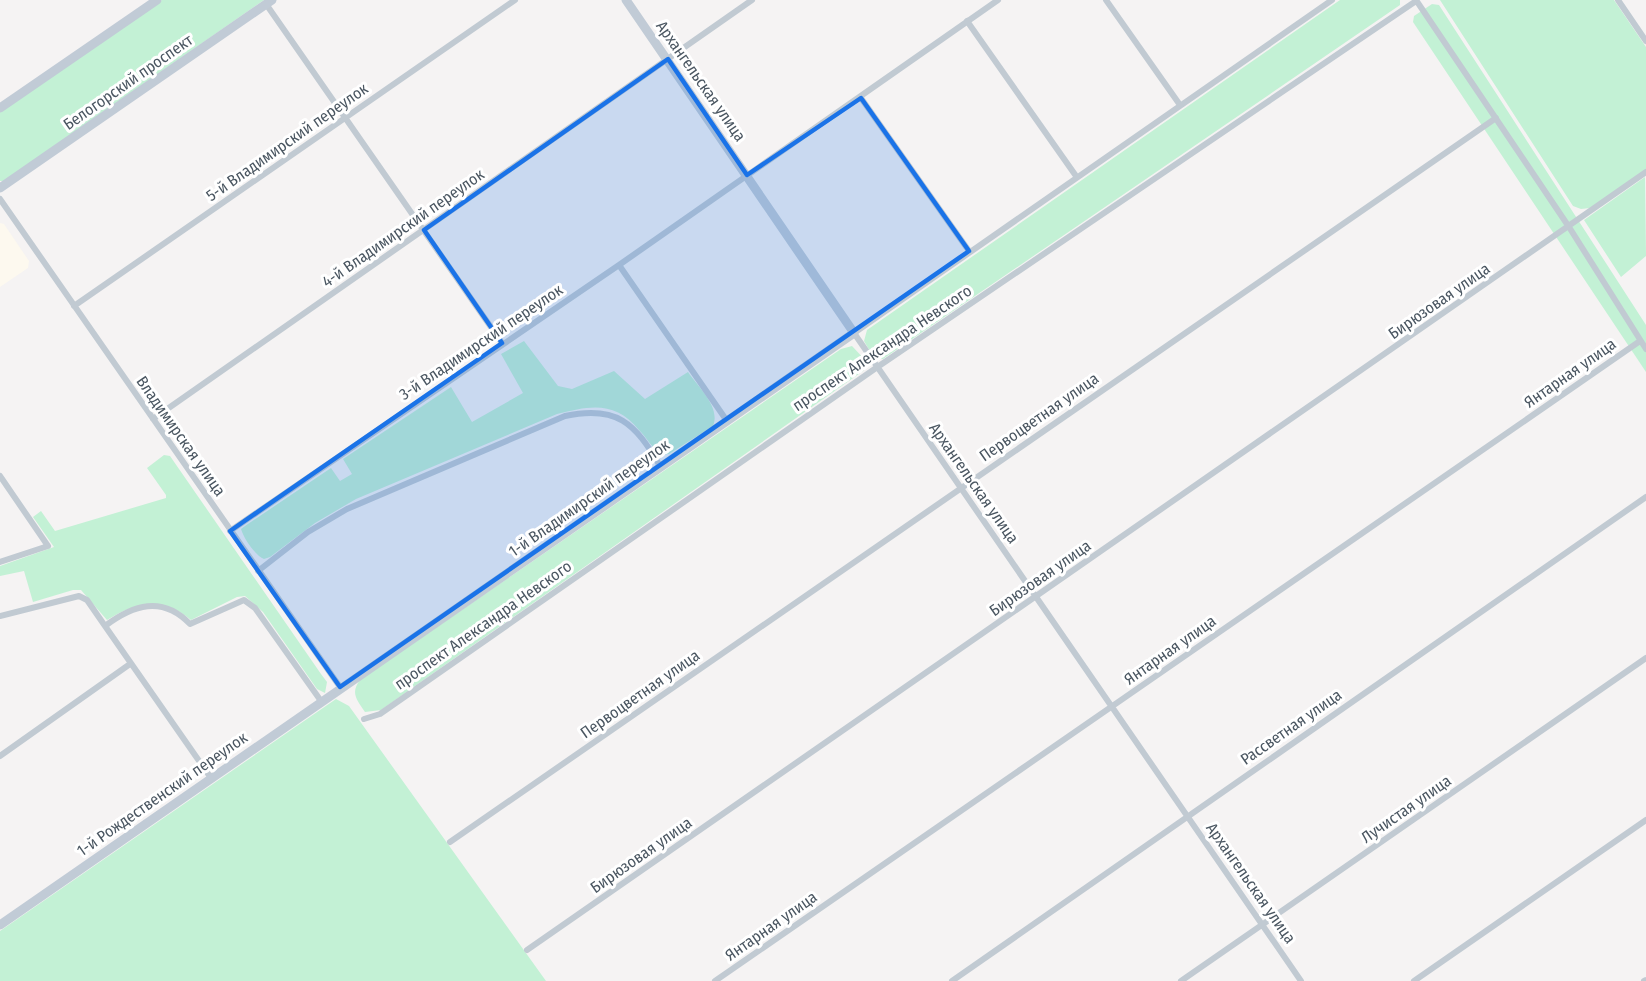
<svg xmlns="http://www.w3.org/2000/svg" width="1646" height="981" font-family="'Fira Sans Condensed',sans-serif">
<rect width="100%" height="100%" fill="#f5f3f3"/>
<path fill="#fdf9ef" d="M0,223l4,1 25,37 -1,7 -28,19z"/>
<path fill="#c3f1d5" d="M162,0h102l-260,181h-4v-69z
M1340,0h60v5l-517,354 -9,-1 -10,-17 3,-11z
M1440,0h174l32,47v124l-56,37 -9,1 -8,-3z
M1432,4l7,1 207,320v47l-233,-350 1,-6z
M1645,177l1,79 -25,21 -37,-57z
M524,341l34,45 14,3 42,-18 31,28 43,-27c10,15 33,35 25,54l-44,28 -8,1c-9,-7 -14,-17 -22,-25 -23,-29 -48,-25 -82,-16l-201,85 -41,24 -45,34 -6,2c-9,-4 -20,-20 -23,-30l4,-3 86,-58 9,13 12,-7 -9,-15 108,-72 21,35 51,-29 -22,-39z
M852,346l15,16 -4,9 -482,339 -16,2c-8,-12 -15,-19 -5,-32l481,-331z
M164,455l6,1 151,218 6,8 -2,11 -8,-4 -54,-77 -18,-16 -8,1 -46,23c-27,-24 -56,-18 -84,0l-26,-30h-8l-40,12 -9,-31 -24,5v-10l54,-19 -21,-30 8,-6 14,20 111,-33v-3l-19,-27z
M336,699l13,7 197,275h-546v-50z"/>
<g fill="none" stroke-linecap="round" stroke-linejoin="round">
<path stroke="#c1cad2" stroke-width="6" d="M1106,0l74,105
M1416,0l153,227 77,122
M1618,0l28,41
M266,4l236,339
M967,21l109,155
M861,98l108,153
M0,199l340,488
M619,265l108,156
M74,306l441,-306
M153,419l599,-419
M0,476l48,70 -48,16
M230,531l389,-266 379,-265
M258,571l50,-39 39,-23 218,-93c52,-11 70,7 95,50
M0,616l79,-20 8,4 18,26c28,-21 57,-31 85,-2l54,-24 11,8 66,93
M105,626l106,152
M364,719l16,-5 496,-346 540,-367
M0,756l130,-92
M450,842l1046,-724
M527,950l1119,-778
M715,981l925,-640
M952,981l694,-484
M1181,981l465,-323
M1301,981l-447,-648 478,-333
M1414,981l232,-161
M1644,981l2,-1"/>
<path stroke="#c1cbd6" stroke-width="9" d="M0,108l157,-108
M0,188l272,-188
M0,925l854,-592 -228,-333"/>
</g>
<path fill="#1a73e8" fill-opacity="0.2" stroke="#1a73e8" stroke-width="4.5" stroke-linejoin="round" d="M668,59l79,116 114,-77 108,153 -629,436 -110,-156 272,-188 -78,-113z"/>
<g text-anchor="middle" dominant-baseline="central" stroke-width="6" stroke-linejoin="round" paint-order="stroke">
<g font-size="16" fill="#4a5661" stroke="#fff">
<text transform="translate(701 81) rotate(55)">Архангельская улица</text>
<text transform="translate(128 82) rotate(-35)">Белогорский проспект</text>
<text transform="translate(287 142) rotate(-35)">5-й Владимирский переулок</text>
<text transform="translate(403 228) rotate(-35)">4-й Владимирский переулок</text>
<text transform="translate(1439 301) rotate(-35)">Бирюзовая улица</text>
<text transform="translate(481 342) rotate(-34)">3-й Владимирский переулок</text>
<text transform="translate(882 348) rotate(-34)">проспект Александра Невского</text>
<text transform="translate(1570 373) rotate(-35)">Янтарная улица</text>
<text transform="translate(1039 417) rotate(-35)">Первоцветная улица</text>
<text transform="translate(181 436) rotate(55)">Владимирская улица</text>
<text transform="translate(974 483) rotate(55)">Архангельская улица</text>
<text transform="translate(589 498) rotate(-35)">1-й Владимирский переулок</text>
<text transform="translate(1040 578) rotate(-35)">Бирюзовая улица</text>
<text transform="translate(483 625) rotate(-35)">проспект Александра Невского</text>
<text transform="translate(1170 650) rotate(-35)">Янтарная улица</text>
<text transform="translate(640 694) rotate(-35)">Первоцветная улица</text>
<text transform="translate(1291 727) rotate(-35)">Рассветная улица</text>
<text transform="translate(162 794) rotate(-35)">1-й Рождественский переулок</text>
<text transform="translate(1406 809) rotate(-35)">Лучистая улица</text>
<text transform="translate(641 855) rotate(-35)">Бирюзовая улица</text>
<text transform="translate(1251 883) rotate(55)">Архангельская улица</text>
<text transform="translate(771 926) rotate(-35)">Янтарная улица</text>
</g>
</g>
</svg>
